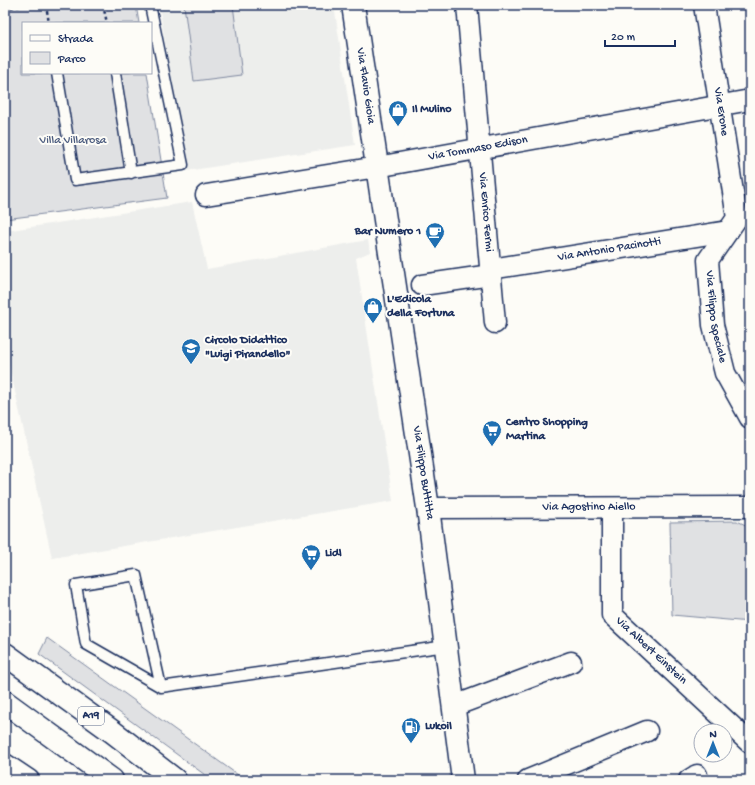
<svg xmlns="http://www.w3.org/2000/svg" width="755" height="785" font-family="'Gochi Hand',sans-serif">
<rect width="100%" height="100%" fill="#fdfcf7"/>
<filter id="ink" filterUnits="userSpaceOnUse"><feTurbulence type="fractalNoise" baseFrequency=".025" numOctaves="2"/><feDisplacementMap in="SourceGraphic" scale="8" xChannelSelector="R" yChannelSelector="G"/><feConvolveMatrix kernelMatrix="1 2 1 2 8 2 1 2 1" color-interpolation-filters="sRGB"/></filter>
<g filter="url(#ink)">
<path fill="#edeeec" d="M159,5h175l21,140 -169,26z
M192,202l15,67 161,-29 2,12 -14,6 37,243 -341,57 -47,-212v-115z"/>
<path fill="#e0e1e3" stroke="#7e88a0" d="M5,5h131l3,18h-116v50h124l20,125 -162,21z
M184,5h49l9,70 -48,6z
M737,521l13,6v95l-78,-7 -2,-93z
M47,638l198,142h-33l-173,-126z"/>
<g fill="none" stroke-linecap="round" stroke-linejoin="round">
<defs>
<path id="service" d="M57,73l18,107 108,-15 -33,-160
M115,73l16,100
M161,687l-75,-43 -10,-59 60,-10 25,112 285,-41"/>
<g id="minor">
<path id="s1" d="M467,5l28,318"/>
<path id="s2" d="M704,5l33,213 -29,42 5,65 12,48 25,45"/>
<path id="s3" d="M206,195l171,-28 373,-67"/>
<path id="s4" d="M491,269l237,-38"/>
<path d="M422,285l69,-10"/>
<path id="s5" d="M428,508l322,-1"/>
<path id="s6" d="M612,508v107l138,128"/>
<path d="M454,706l117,-44"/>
<path d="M5,764l24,16"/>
<path d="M528,780l119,-49"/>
<path d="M689,780l8,-5"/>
</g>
<g id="secondary">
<path id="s7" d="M353,5l75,503 35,272"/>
</g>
<path id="motorway" d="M5,654l108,78 62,48
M5,702l107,78"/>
</defs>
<use href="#service" stroke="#1b2f5e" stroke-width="13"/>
<use href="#minor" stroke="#1b2f5e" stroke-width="23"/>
<use href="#secondary" stroke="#1b2f5e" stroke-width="25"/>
<use href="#motorway" stroke="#1b2f5e" stroke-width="25"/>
<path stroke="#1b2f5e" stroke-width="2.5" stroke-dasharray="3 3" stroke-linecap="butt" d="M46,5l3,18
M103,5l4,18
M5,8l23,-3"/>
<use href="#service" stroke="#fdfcf7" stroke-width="10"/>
<use href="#minor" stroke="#fdfcf7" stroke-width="20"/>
<use href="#secondary" stroke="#fdfcf7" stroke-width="22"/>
<use href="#motorway" stroke="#fdfcf7" stroke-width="22"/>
</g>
</g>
<defs>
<symbol id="shop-pin" viewBox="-11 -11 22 30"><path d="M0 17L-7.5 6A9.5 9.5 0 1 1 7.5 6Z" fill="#1f6fb2" stroke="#fdfcf7"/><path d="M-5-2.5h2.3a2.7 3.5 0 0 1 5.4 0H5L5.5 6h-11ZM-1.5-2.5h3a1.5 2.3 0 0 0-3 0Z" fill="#fff"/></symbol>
<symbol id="cafe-pin" viewBox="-11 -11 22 30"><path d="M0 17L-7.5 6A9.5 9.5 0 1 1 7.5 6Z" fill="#1f6fb2" stroke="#fdfcf7"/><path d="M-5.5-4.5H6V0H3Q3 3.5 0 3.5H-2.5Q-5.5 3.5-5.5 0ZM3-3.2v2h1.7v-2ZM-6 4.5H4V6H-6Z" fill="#fff"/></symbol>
<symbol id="school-pin" viewBox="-11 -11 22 30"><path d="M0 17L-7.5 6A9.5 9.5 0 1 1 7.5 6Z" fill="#1f6fb2" stroke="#fdfcf7"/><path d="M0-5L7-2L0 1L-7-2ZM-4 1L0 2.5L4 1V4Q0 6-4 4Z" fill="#fff"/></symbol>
<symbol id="supermarket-pin" viewBox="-11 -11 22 30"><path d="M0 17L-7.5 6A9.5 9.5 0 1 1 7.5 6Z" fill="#1f6fb2" stroke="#fdfcf7"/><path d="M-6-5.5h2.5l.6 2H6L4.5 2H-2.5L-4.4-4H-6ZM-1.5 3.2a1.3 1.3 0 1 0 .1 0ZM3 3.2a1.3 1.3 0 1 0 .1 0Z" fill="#fff"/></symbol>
<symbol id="fuel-pin" viewBox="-11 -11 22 30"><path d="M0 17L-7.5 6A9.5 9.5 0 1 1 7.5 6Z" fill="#1f6fb2" stroke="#fdfcf7"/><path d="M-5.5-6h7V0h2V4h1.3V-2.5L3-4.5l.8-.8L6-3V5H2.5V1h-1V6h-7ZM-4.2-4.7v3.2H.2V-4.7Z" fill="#fff"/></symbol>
</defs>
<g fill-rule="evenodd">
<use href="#shop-pin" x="387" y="99" width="22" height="30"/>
<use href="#cafe-pin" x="424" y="221" width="22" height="30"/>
<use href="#shop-pin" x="362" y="296" width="22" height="30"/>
<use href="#school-pin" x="180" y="337" width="22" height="30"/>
<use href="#supermarket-pin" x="481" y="419" width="22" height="30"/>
<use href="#supermarket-pin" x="300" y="543" width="22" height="30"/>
<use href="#fuel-pin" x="400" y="716" width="22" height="30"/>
</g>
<g text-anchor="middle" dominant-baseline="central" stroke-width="4" stroke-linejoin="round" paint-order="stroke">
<rect fill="#fdfcf7" stroke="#5f6c8c" stroke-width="1" x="78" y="707" width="26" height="18" rx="3"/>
<g font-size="11" font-weight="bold" fill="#1b2f5e">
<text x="91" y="716">A19</text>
</g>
<g font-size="12" fill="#1b2f5e" stroke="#fdfcf7">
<text stroke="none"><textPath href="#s7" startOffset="82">Via Flavio Gioia</textPath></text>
<text stroke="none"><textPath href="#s2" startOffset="108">Via Erone</textPath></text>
<text stroke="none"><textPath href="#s3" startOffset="276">Via Tommaso Edison</textPath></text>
<text stroke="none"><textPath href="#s1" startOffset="208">Via Enrico Fermi</textPath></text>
<text stroke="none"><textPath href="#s4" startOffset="120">Via Antonio Pacinotti</textPath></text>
<text stroke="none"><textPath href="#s2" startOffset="324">Via Filippo Speciale</textPath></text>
<text stroke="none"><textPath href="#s7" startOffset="473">Via Filippo Buttitta</textPath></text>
<text stroke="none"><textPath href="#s5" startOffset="161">Via Agostino Aiello</textPath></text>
<text stroke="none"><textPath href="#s6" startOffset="160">Via Albert Einstein</textPath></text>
</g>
<g font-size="12" font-weight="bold" fill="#1b2f5e" stroke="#fdfcf7" text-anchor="start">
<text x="412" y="110">Il Mulino</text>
<text x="421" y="232" text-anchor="end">Bar Numero 1</text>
<text x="387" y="300">L'Edicola<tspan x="387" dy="14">della Fortuna</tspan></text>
<text x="205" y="341">Circolo Didattico<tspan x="205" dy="14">"Luigi Pirandello"</tspan></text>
<text x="506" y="423">Centro Shopping<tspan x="506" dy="14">Martina</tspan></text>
<text x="325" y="554">Lidl</text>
<text x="425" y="727">Lukoil</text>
</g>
<g font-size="12" fill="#4c5c7f" stroke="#fdfcf7">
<text x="73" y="141">Villa Villarosa</text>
</g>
</g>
<rect width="755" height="785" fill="none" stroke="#fdfcf7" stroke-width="20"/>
<rect x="10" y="10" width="735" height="765" fill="none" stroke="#1b2f5e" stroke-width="1.5" filter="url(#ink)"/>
<rect x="22" y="22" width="130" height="52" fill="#fdfcf7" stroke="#a3aaba"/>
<rect x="30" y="35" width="20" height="6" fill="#fdfcf7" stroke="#a3aaba"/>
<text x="58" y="42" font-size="12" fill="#1b2f5e">Strada</text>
<rect x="30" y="52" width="20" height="12" fill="#e0e1e3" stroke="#a3aaba"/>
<text x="58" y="62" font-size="12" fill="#1b2f5e">Parco</text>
<g transform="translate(713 743)"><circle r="19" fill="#fdfcf7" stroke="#a3aaba"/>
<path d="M0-3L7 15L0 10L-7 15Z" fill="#1f6fb2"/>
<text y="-6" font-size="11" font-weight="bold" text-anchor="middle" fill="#1b2f5e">N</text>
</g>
<path d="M605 40v6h70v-6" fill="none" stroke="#1b2f5e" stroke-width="2"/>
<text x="611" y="40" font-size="12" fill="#1b2f5e" stroke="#fdfcf7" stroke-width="3" paint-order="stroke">20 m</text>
</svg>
